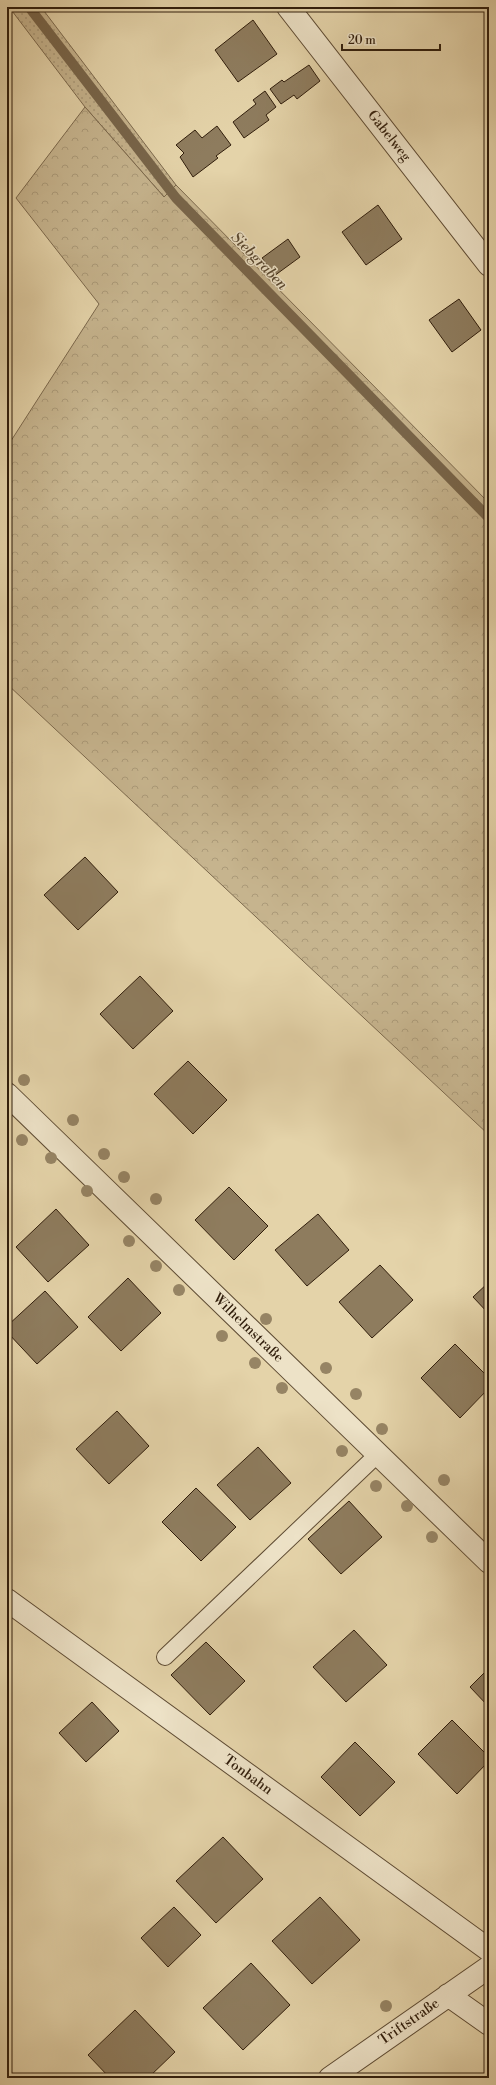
<svg xmlns="http://www.w3.org/2000/svg" width="496" height="2085" font-family="'Libre Bodoni',serif">
<defs>
<pattern id="green-dots" width="8" height="8" patternUnits="userSpaceOnUse"><rect width="8" height="8" fill="#c6b48e"/><path d="M2 2h.1M6 6h.1" fill="none" stroke="#ab9a79" stroke-width="1.8" stroke-linecap="round"/></pattern>
<pattern id="forest-crowns" width="20" height="18" patternUnits="userSpaceOnUse"><rect width="20" height="18" fill="#c6b48e"/><path d="M2 6a3 3 0 1 1 6 0M12 15a3 3 0 1 1 6 0" fill="none" stroke="#ab9a79"/></pattern>
</defs>
<rect width="100%" height="100%" fill="#e4d3a9"/>
<filter id="stains"><feTurbulence type="fractalNoise" baseFrequency=".005" numOctaves="4"/><feColorMatrix values="0 0 0 0 .2 0 0 0 0 .09 0 0 0 0 .02 0 0 0 .5 -.17"/></filter>
<radialGradient id="worn" r=".72"><stop offset=".6" stop-color="#630" stop-opacity="0"/><stop offset="1" stop-color="#630" stop-opacity=".3"/></radialGradient>
<path fill="url(#green-dots)" stroke="#7c694d" d="M9,7h32l135,178 -11,13 -80,-91z"/>
<path fill="url(#forest-crowns)" stroke="#7c694d" d="M85,107l79,90 12,-12 313,318v632l-482,-451v-237l92,-143 -83,-106z"/>
<g fill="none" stroke-linecap="round" stroke-linejoin="round">
<path stroke="#78654a" stroke-width="10" d="M29,7l147,191 313,320"/>
</g>
<path fill="#8e7c5e" stroke="#311e0c" d="M253,20l24,34 -39,28 -23,-32z
M309,65l11,16 -23,18 -3,-4 -13,9 -11,-15 12,-9 2,2z
M265,91l11,16 -10,8 3,5 -25,18 -11,-16 23,-18 -3,-4z
M217,126l14,19 -15,11 2,2 -25,19 -13,-20 4,-4 -8,-8 19,-15 7,8z
M378,205l24,34 -36,26 -24,-33z
M288,239l12,18 -26,19 -12,-18z
M459,299l22,31 -29,22 -23,-32z
M7,757l5,6 -5,5z
M85,857l33,35 -40,38 -34,-35z
M140,976l33,35 -40,38 -33,-35z
M188,1061l39,39 -34,34 -39,-40z
M229,1187l39,39 -34,34 -39,-40z
M56,1209l33,36 -41,37 -32,-35z
M318,1214l31,36 -42,36 -32,-36z
M380,1265l33,35 -41,38 -33,-36z
M128,1278l33,35 -40,38 -33,-34z
M489,1282v32l-16,-17z
M45,1291l33,36 -41,37 -30,-32v-6z
M455,1344l34,34v10l-29,30 -39,-40z
M117,1411l32,35 -40,38 -33,-35z
M258,1447l33,36 -41,37 -33,-35z
M196,1488l40,39 -35,34 -39,-39z
M349,1501l33,36 -41,37 -33,-35z
M354,1630l33,35 -41,37 -33,-35z
M206,1642l39,39 -35,34 -39,-40z
M489,1668v39l-19,-20z
M92,1702l27,29 -33,31 -27,-29z
M452,1720l37,37v4l-32,33 -39,-40z
M355,1742l40,40 -35,34 -39,-39z
M223,1837l40,42 -47,44 -40,-42z
M320,1897l40,43 -48,44 -40,-43z
M174,1907l27,28 -33,32 -27,-29z
M251,1963l39,42 -47,45 -40,-42z
M135,2010l40,42 -27,26h-38l-22,-23z"/>
<g fill="none" stroke-linecap="round" stroke-linejoin="round">
<defs>
<path id="service" d="M165,1657l213,-203"/>
<path id="minor" d="M288,7l201,258
M7,1094l482,468
M7,1600l482,350
M448,1995l41,29
M330,2078l159,-111"/>
</defs>
<use href="#service" stroke="#5e4b33" stroke-width="18"/>
<use href="#minor" stroke="#5e4b33" stroke-width="24"/>
<use href="#service" stroke="#ede2c7" stroke-width="16"/>
<use href="#minor" stroke="#ede2c7" stroke-width="22"/>
</g>
<g fill="#968464">
<circle cx="24" cy="1080" r="6"/>
<circle cx="73" cy="1120" r="6"/>
<circle cx="22" cy="1140" r="6"/>
<circle cx="104" cy="1154" r="6"/>
<circle cx="51" cy="1158" r="6"/>
<circle cx="124" cy="1177" r="6"/>
<circle cx="87" cy="1191" r="6"/>
<circle cx="156" cy="1199" r="6"/>
<circle cx="129" cy="1241" r="6"/>
<circle cx="156" cy="1266" r="6"/>
<circle cx="179" cy="1290" r="6"/>
<circle cx="266" cy="1319" r="6"/>
<circle cx="222" cy="1336" r="6"/>
<circle cx="255" cy="1363" r="6"/>
<circle cx="326" cy="1368" r="6"/>
<circle cx="282" cy="1388" r="6"/>
<circle cx="356" cy="1394" r="6"/>
<circle cx="382" cy="1429" r="6"/>
<circle cx="342" cy="1451" r="6"/>
<circle cx="444" cy="1480" r="6"/>
<circle cx="376" cy="1486" r="6"/>
<circle cx="407" cy="1506" r="6"/>
<circle cx="432" cy="1537" r="6"/>
<circle cx="386" cy="2006" r="6"/>
</g>
<g text-anchor="middle" dominant-baseline="central" stroke-width="3" stroke-linejoin="round" paint-order="stroke">
<g font-size="14" fill="#311e0c" stroke="#ede2c7">
<text transform="translate(389 136) rotate(52)">Gabelweg</text>
<text transform="translate(248 1328) rotate(44)">Wilhelmstraße</text>
<text transform="translate(248 1775) rotate(36)">Tonbahn</text>
<text transform="translate(409 2022) rotate(-35)">Triftstraße</text>
</g>
<g font-size="15" font-style="italic" fill="#5a4830" stroke="#ede2c7">
<text transform="translate(259 261) rotate(46)">Siebgraben</text>
</g>
</g>
<rect width="496" height="2085" fill="none" stroke="#e4d3a9" stroke-width="24"/>
<rect x="8" y="8" width="480" height="2069" fill="none" stroke="#311e0c" stroke-width="2"/>
<rect x="12" y="12" width="472" height="2061" fill="none" stroke="#311e0c"/>
<path d="M342 44v6h98v-6" fill="none" stroke="#311e0c" stroke-width="2"/>
<text x="348" y="44" font-size="12" fill="#311e0c" stroke="#ede2c7" stroke-width="3" paint-order="stroke">20 m</text>
<rect width="100%" height="100%" filter="url(#stains)"/>
<rect width="100%" height="100%" fill="url(#worn)"/>
</svg>
